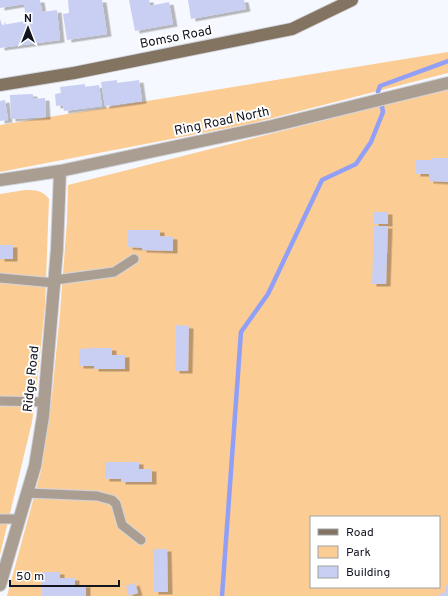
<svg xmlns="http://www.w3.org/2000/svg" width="448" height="596" font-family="Overpass,sans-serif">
<defs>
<filter id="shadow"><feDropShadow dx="4.5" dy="2.5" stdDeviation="0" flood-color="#0004"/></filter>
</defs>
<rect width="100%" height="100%" fill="#f6f8ff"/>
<path fill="#fccc95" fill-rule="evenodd" d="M448,52v21l-199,51 -249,48v-47z
M448,89v507h-441l34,-125 11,-76 8,-82 7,-92 1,-36zM311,517h128v70h-128z
M25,190c11,0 17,0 24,9l-4,108 -9,86 -4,29 -32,133v-361z"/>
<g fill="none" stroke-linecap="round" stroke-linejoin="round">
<path stroke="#929ff6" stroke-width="4.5" d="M378,92l2,-6 68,-25
M222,596l19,-264 27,-38 54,-114 34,-16 15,-22 12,-30 -1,-5"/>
</g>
<path fill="#c8cff3" filter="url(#shadow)" d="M0,0h40l2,12 15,-2 3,30 -60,8v-29l2,6 24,-4 -2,-17 -24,4z
M68,0h34l5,34 -40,6 -4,-26 6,-1z
M129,0h20l1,6 19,-4 4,22 -38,7z
M188,0h56l2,9 -55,10z
M117,80v3l22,-3 3,21 -37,5 -4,-24z
M85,84v3l14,-2 3,21 -38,5 -1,-6 -7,1 -1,-12 6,-1 -1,-6z
M33,94v5l12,-1 1,19 -35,2 -1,-24z
M5,100l3,20 -8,1v-20z
M432,158h16v24l-19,-1v-7h-13v-14h16z
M374,212h14v12h-14z
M374,226h14l-2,58h-14z
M128,230h32v6l13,1v14l-31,-1v-2l-14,-1z
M0,245h13v14h-13z
M176,325l13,1 -1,45h-13z
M93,348h19v7h13v14h-31v-3h-15v-17z
M105,462h34v7h13v13h-31v-3h-16z
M153,549h14l1,43h-14z
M42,572h18v6h15v7h11v11h-44z
M448,580v16h-9l1,-3 4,1z
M135,583l3,10 -9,3 -3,-10z"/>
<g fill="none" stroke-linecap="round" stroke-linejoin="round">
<defs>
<path id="lane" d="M0,278l55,5
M55,280l59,-8 20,-13
M0,401l44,1
M27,493l70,3 15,4 4,4 6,21 19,15
M0,519h19"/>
<path id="street" d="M0,180l60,-9 212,-45 176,-43
M0,585l35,-119 8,-50 14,-167 3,-78"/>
<path id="secondary" d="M0,85l74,-12 218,-44 60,-29"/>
</defs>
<use href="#lane" stroke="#d2d4db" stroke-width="11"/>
<use href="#street" stroke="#d2d4db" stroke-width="14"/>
<use href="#secondary" stroke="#d2d4db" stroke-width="14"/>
<use href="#lane" stroke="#a99e91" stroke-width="9"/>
<use href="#street" stroke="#a99e91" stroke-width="12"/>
<use href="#secondary" stroke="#837361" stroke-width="12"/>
</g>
<g text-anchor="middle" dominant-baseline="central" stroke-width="4" stroke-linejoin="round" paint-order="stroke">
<g font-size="13" fill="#121420" stroke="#fff">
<text transform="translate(176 38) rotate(-11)">Bomso Road</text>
<text transform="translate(222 122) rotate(-12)">Ring Road North</text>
<text transform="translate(32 379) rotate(-84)">Ridge Road</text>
</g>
</g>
<rect x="310" y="516" width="130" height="72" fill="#ffffff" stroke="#a0a1a6"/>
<rect x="318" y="529" width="20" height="6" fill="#837361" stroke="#a0a1a6"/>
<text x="346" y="536" font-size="12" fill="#121420">Road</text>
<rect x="318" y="546" width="20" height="12" fill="#fccc95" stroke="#a0a1a6"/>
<text x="346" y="556" font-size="12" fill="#121420">Park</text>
<rect x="318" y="566" width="20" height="12" fill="#c8cff3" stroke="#a0a1a6"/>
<text x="346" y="576" font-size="12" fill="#121420">Building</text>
<g transform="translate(28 28)" stroke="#ffffff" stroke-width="3" paint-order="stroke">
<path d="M0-3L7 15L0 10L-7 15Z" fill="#121420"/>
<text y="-6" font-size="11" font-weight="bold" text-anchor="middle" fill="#121420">N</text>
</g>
<path d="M10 580v6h109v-6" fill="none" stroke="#121420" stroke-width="2"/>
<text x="16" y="580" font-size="12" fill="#121420" stroke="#ffffff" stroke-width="3" paint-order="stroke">50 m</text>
</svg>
